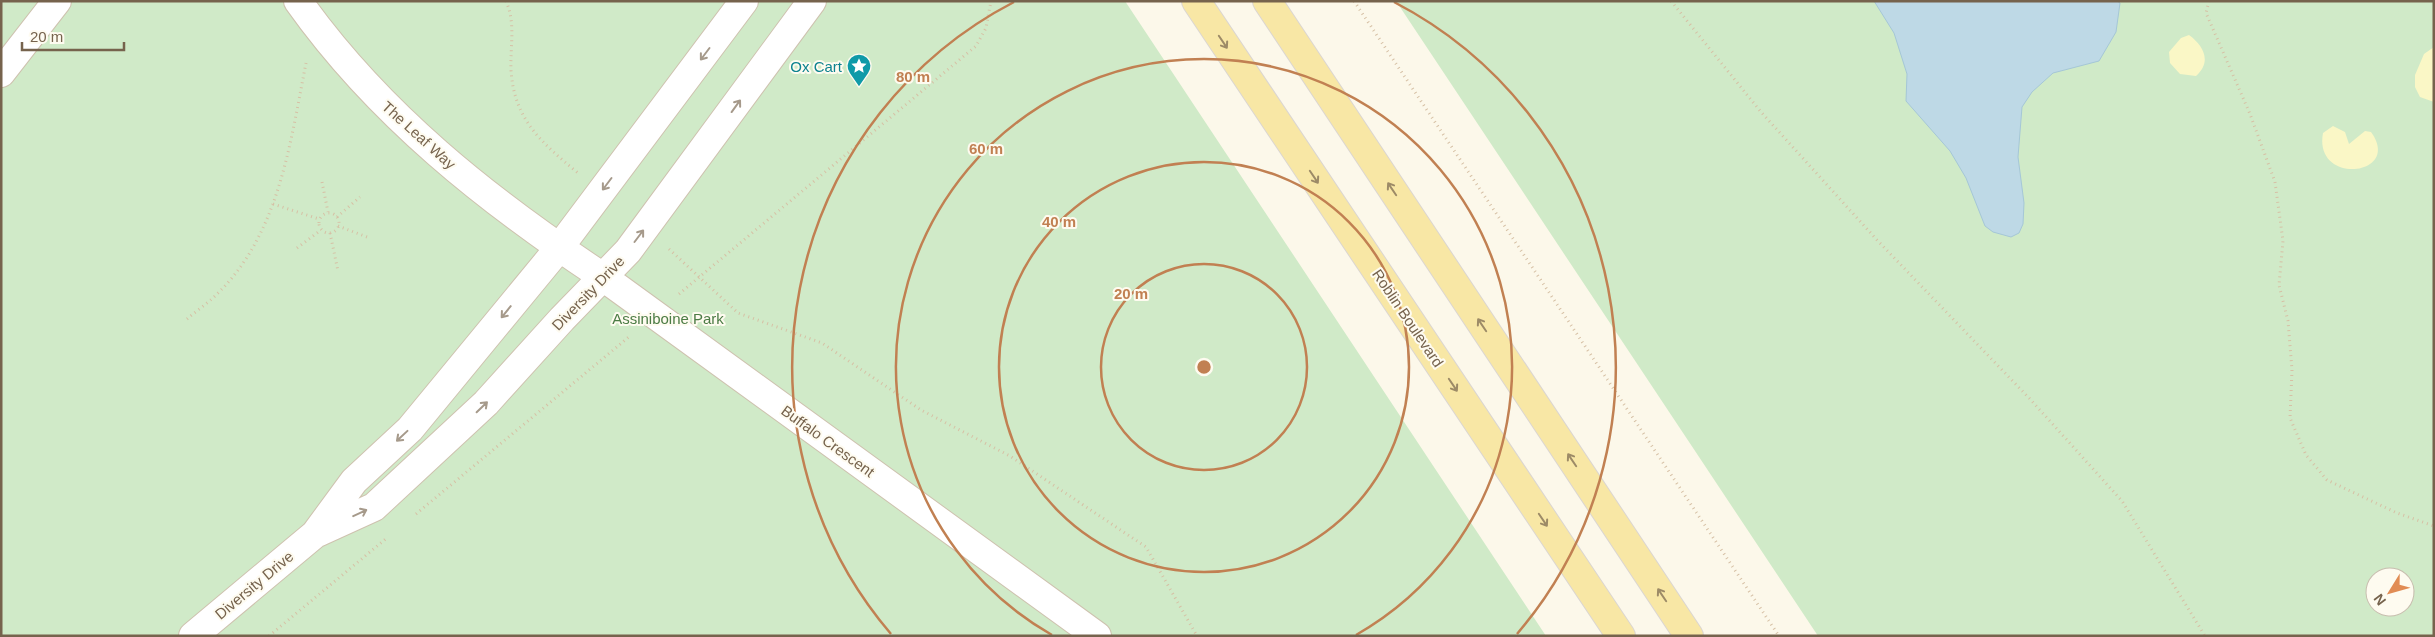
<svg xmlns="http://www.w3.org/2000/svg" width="2435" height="637" font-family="Helvetica,sans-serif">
<rect width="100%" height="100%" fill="#fcf8ea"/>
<path fill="#d0eac8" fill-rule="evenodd" d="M1,1h1124l421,635h-1545z
M1396,1h1038v635h-616zM2375,577h30v30h-30z"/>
<path fill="#faf7c6" d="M2189,35c15,11 23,27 7,41l-16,-2 -10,-11 -1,-11 12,-14z
M2434,47v55l-14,-5 -5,-10v-12l9,-21z
M2333,126l12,6 4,12 16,-13 6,1c32,44 -58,54 -48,1z"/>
<path fill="#bed9e6" stroke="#a5c7d7" d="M1874,1h243l3,2 -4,29 -17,29 -46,12 -21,19 -10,15 -4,50 6,46 -1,21 -4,9 -8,4 -18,-5 -8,-6 -19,-48 -16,-27 -44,-50 1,-27 -13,-41z"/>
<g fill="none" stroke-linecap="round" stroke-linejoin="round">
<defs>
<path id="minor" d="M298,1c81,114 190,200 305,276l494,359
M1,73l56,-72
M317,533l57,-26 112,-104 76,-84 66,-68 184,-250
M193,636l122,-102 39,-53 56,-52 149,-181 185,-247"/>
<path id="major" d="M1196,1l425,635
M1267,1l422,635"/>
</defs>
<use href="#minor" stroke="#cec2af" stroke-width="30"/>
<use href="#major" stroke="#dbd6d1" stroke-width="30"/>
<path stroke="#d6c0a5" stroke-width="3" stroke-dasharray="1 4" stroke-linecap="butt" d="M506,1c10,23 4,45 5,69 3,50 31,73 67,103
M1354,1l425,635
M1671,1l90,111 116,128 153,159 92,102 83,135
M2209,1l-3,12 44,101 25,68 8,59 -4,44 9,36 4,49 -2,48 16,37 21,25 70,33 37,13
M322,182l6,30
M273,204l46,15
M319 223a10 10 0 1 1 20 0a10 10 0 1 1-20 0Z
M337,217l23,-20
M338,226l29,11
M330,233l8,38
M297,248l24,-18
M669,249l69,64 84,30 99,67 89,46 136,91 51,89
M679,294l297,-248 10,-18 5,-27
M187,319c9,-8 20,-15 29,-24 63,-60 74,-151 90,-232
M416,514l214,-178
M269,636l119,-99"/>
<use href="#minor" stroke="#fff" stroke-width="28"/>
<use href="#major" stroke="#f8e7a5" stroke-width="28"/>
</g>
<defs><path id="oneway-shaft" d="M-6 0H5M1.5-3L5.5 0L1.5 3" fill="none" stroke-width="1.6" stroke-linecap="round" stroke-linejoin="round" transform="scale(1.25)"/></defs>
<g stroke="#9d8b67">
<use href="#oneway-shaft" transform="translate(1223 42) rotate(56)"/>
<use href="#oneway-shaft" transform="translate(1314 177) rotate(56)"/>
<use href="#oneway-shaft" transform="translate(1392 189) rotate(-124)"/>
<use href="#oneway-shaft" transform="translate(1482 325) rotate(-124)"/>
<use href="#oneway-shaft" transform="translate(1453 385) rotate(56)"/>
<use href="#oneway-shaft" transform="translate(1572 460) rotate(-124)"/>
<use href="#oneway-shaft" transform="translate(1543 520) rotate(56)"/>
<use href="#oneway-shaft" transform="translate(1662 595) rotate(-124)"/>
</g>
<g stroke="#a69a8b">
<use href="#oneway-shaft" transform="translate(705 54) rotate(127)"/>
<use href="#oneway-shaft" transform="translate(736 106) rotate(-54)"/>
<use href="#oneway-shaft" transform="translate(607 184) rotate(127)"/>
<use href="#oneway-shaft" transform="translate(639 236) rotate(-53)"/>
<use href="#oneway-shaft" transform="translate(506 312) rotate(129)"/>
<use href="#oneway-shaft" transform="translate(482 407) rotate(-44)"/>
<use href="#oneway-shaft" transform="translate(402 436) rotate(137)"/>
<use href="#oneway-shaft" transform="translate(360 513) rotate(-25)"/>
</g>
<g fill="none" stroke="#c18052" stroke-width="2.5">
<circle cx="1204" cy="367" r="103"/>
<circle cx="1204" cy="367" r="205"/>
<path d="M1052 635A308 308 0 1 1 1356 635"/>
<path d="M891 634A411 411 0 0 1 1014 2M1394 2A411 411 0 0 1 1517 634"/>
</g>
<defs>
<symbol id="sight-pin" viewBox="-11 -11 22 30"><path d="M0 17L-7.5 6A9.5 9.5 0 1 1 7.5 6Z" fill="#0f9aa8" stroke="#fefbf0"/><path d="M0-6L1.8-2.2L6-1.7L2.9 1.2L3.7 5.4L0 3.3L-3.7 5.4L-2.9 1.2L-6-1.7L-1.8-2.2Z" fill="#fff"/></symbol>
</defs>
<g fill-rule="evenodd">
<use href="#sight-pin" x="845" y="52" width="28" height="38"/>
</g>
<g text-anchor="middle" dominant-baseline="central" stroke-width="4" stroke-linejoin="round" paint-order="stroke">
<g font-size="15" fill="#0d838f" stroke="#fefbf0" text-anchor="end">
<text x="842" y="66">Ox Cart</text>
</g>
<g font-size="15" fill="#76634d" stroke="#fefbf0">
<text transform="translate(419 135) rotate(42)">The Leaf Way</text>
<text transform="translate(588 293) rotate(-46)">Diversity Drive</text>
<text transform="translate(1408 318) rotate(56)">Roblin Boulevard</text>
<text transform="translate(828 441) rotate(36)">Buffalo Crescent</text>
<text transform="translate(254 585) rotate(-40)">Diversity Drive</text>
</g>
<g font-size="15" fill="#4c7c45" stroke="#fefbf0">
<text x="668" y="318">Assiniboine Park</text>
</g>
</g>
<circle cx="1204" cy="367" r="8" fill="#c18052" stroke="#fefbf0" stroke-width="2.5"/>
<g font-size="15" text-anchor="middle" font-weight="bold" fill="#c18052" stroke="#fefbf0" stroke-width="4" stroke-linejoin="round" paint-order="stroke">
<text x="913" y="82">80 m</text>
<text x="986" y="154">60 m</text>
<text x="1059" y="227">40 m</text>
<text x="1131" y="299">20 m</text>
</g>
<rect width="2435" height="637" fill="none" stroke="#76634d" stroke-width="5"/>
<g transform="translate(2390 592) rotate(233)"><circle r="24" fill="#fefbf0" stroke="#c8beaf"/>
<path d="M0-4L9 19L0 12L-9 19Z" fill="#e18c54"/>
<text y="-8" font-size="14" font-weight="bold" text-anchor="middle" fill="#76634d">N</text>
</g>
<path d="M22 42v8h102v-8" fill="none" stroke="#76634d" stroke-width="2.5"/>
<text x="30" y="42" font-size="15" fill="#76634d" stroke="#fefbf0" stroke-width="4" paint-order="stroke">20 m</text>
</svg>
